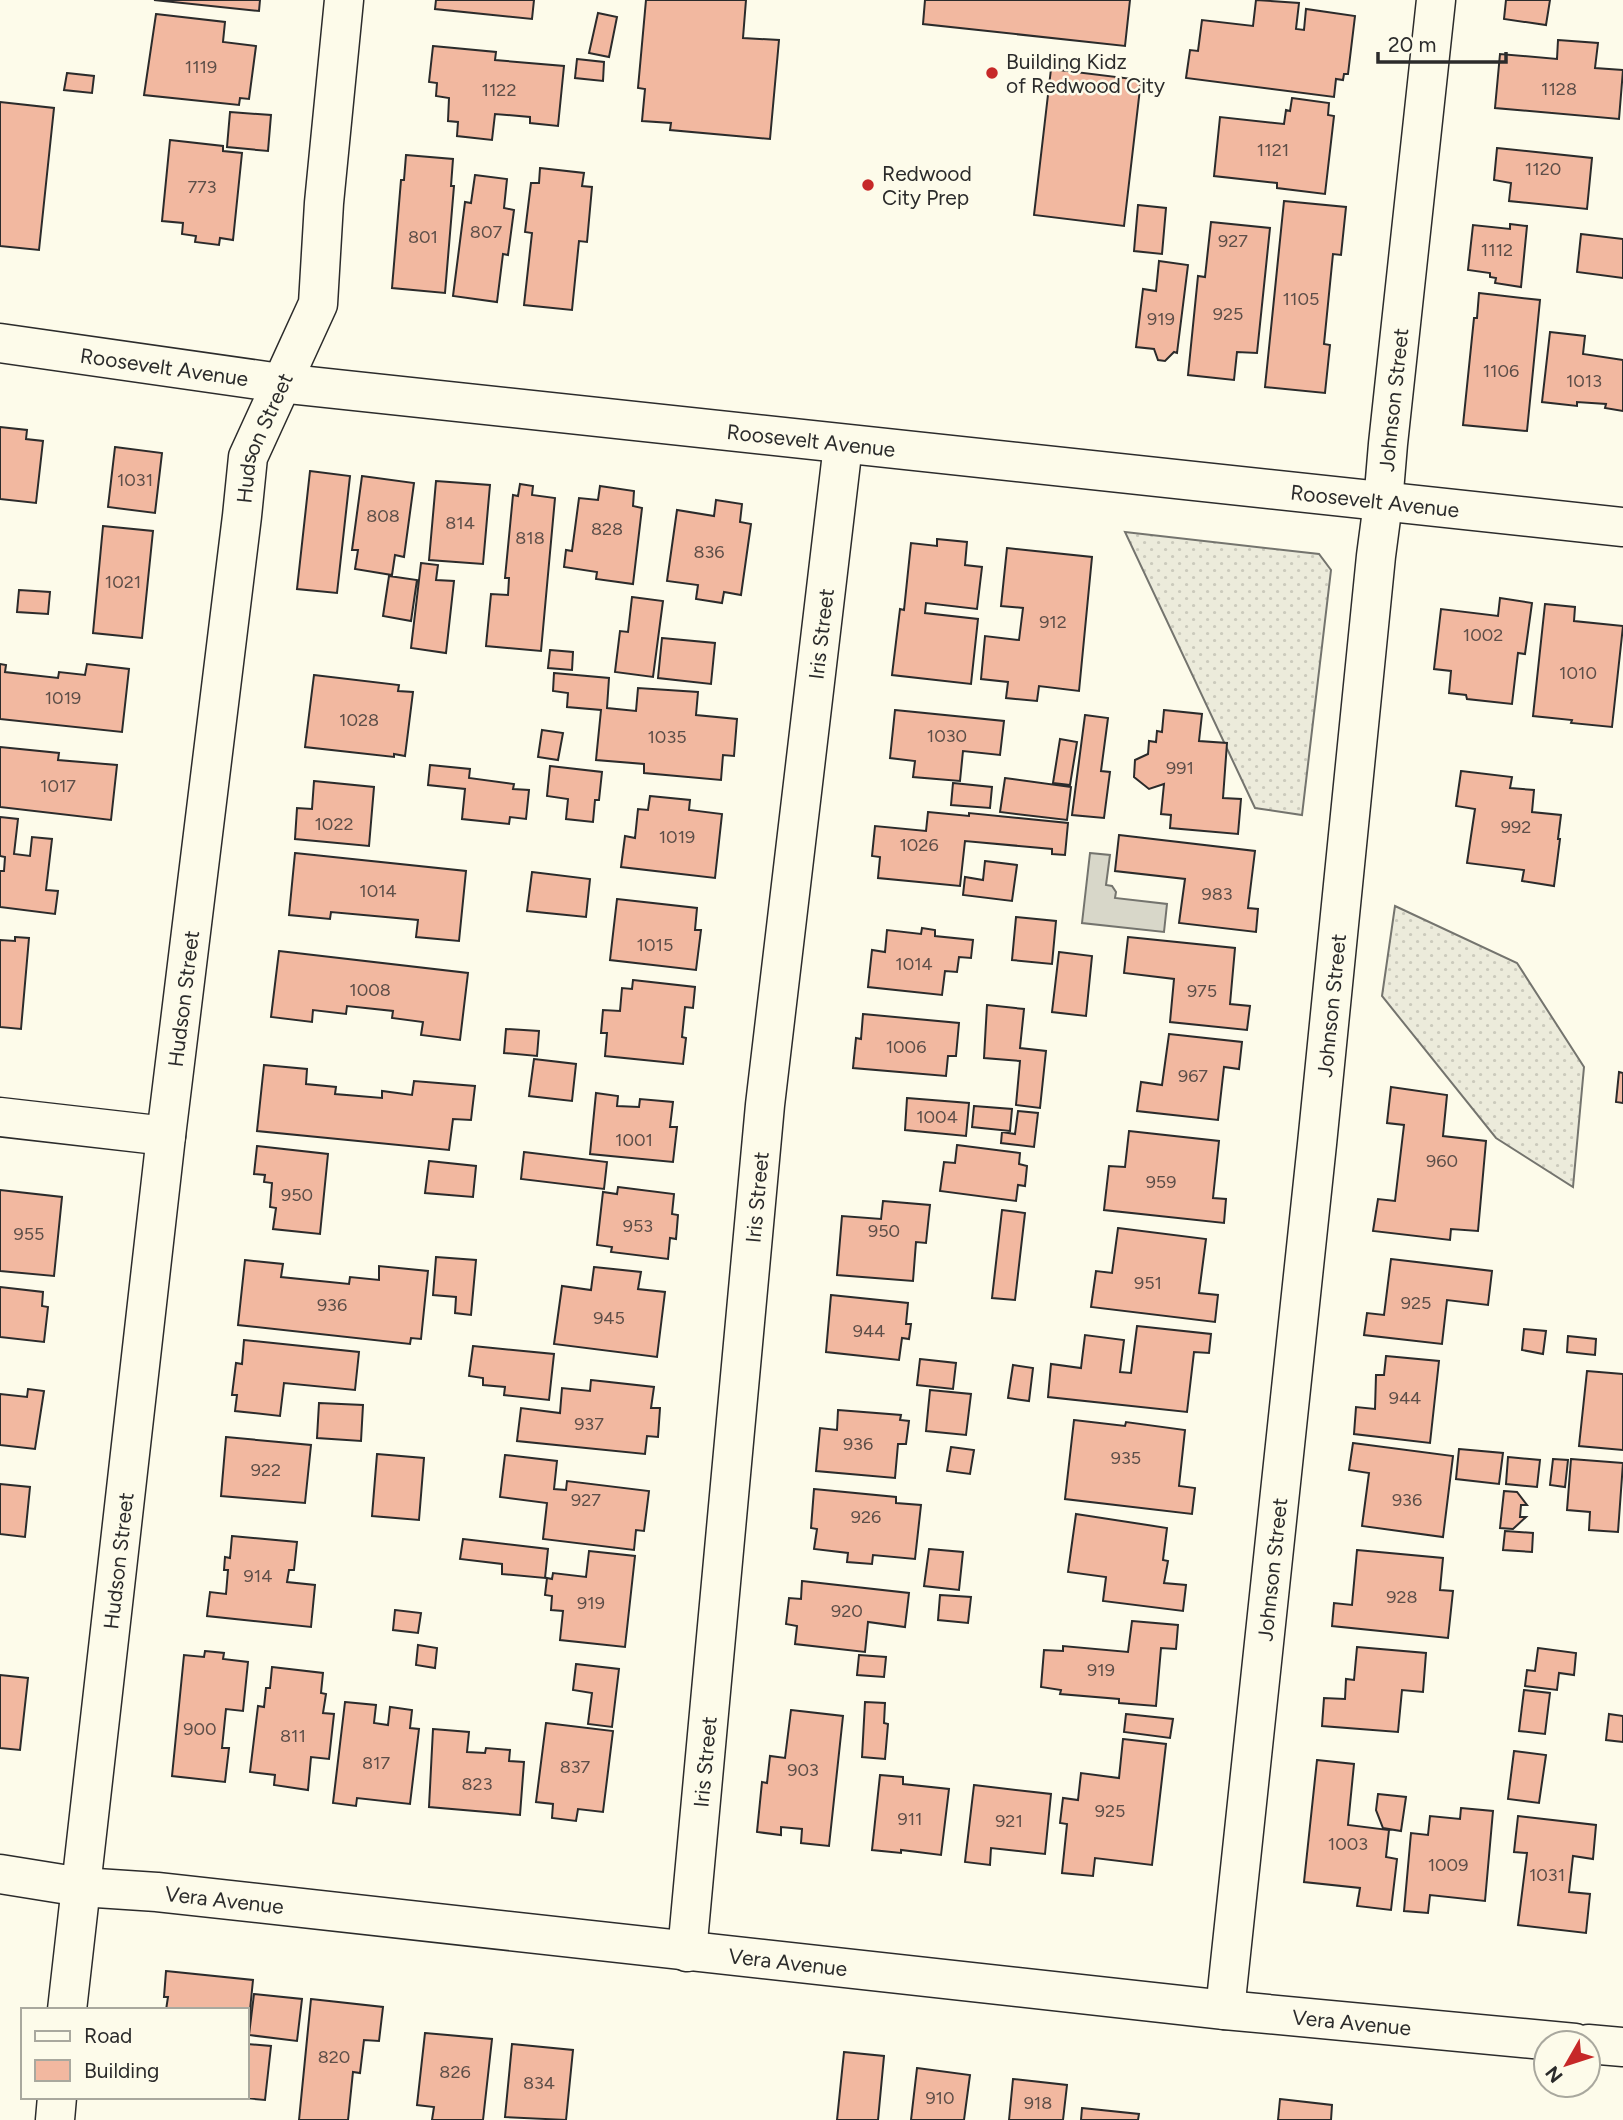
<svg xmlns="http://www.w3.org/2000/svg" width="1623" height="2120" font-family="Figtree,sans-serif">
<defs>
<pattern id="grass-dots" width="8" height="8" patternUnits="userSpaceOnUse" patternTransform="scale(1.75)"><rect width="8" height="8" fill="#ecebdb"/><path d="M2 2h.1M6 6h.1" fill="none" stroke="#cbcabc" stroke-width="1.8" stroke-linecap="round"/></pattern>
</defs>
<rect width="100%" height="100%" fill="#fdfbea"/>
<path fill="url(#grass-dots)" stroke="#74746e" stroke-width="2" d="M1125,532l194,22 12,16 -29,245 -47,-7z
M1395,906l122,57 67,104 -11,120 -77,-49 -114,-142z"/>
<path fill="#d8d7c9" stroke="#74746e" stroke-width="2" d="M1090,853l20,2 -4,30 6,1 4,6 -1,6 52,6 -3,28 -82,-9z"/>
<path fill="#f2b8a0" stroke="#2b2b2b" stroke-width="2" d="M154,0h106l-1,11z
M436,0h98l-2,19 -97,-10z
M646,0h100l-3,38 36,2 -9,99 -100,-9 1,-7 -29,-2 3,-32 -7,-1z
M925,0h205l-5,46 -202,-22z
M1256,0l43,3 -3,26 8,1 2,-21 49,7 -7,58h-4l-1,6 -7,-1 -2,18 -148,-19 4,-28 8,1 4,-31 51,6z
M1506,0h44l-4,25 -42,-6z
M598,13l19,4 -8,40 -20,-4z
M156,14l69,8 -2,20 33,4 -7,53 -9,-1 -1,7 -95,-10z
M1558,40l40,3 -3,25 28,2 -4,49 -124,-11 5,-54 57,5z
M433,46l63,6 -1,8 69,6 -6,60 -28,-3v-6l-35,-3 -3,26 -35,-4 1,-14 -10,-1 1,-23 -13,-2 1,-13 -8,-1z
M577,59l27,3 -1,19 -28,-3z
M1051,69l90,11 -17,146 -90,-11z
M67,73l27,3 -2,17 -28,-3z
M1292,98l37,5 -1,12 6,1 -9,78 -48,-6v-5l-63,-7 6,-59 64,7 2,-14 4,1z
M0,102l54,6 -15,142 -39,-4z
M230,112l41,3 -3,36 -41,-4z
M170,140l53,6v5l19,2 -9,87 -13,-2 -1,7 -24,-3 1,-6 -14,-2 1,-11 -21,-2z
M1497,148l95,10 -5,51 -78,-8 2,-18 -17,-3z
M406,155l47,4 -2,27h3l-9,107 -53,-5 9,-108h3z
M540,168l44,5 -2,13 10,1 -5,55 -8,-1 -7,69 -48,-5 8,-72 -7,-1 6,-49h8z
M475,175l32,4 -3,29 10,2 -6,45 -5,-1 -6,48 -44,-6 12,-94 6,1z
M1284,201l62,6 -5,48 -8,-1 -9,90 6,1 -5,48 -60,-6z
M1138,205l28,3 -4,46 -28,-3z
M1211,222l59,6 -13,125 -20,-1 -3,28 -46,-5 10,-99 7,1z
M1510,224l17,2 -6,61 -26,-4 1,-5 -6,-1v-4l-22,-3 5,-45 37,4z
M1581,234l42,5v39l-46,-6z
M1159,261l29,4 -11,88 -3,-1 -9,9 -7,-1 -4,-11 -18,-2 7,-58 13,2z
M1479,293l61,7 -13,131 -64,-6 11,-107h3z
M1550,332l35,4 -2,18 40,6v51l-18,-3 1,-4 -29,-2v4l-35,-4z
M0,427l27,3 -1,9 17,2 -7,62 -36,-4z
M115,447l47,6 -7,60 -47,-6z
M310,471l40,5 -13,117 -40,-4z
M362,476l52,7 -10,74 -9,-2 -3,20 -37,-6 3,-19h-6z
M436,481l54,4 -7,79 -54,-4z
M520,484l13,2 -1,9 23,3 -14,153 -55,-5 5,-52 17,1 1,-17h-4l8,-83 5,1z
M600,486l34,5 -1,15 9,2 -9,76 -37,-5 1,-7 -33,-5 2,-17 6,1 7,-53 19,2z
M716,500l26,4 -2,18 11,2 -10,71 -17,-3 -2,11 -26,-4 2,-14 -31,-4 10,-71 37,6z
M103,526l50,5 -11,107 -49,-5z
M937,539l30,3 -2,23 17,2 -5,42 -51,-6 -1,10 53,6 -7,65 -79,-9 8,-66 4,1 7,-67 26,3z
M1007,548l85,9 -13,134 -40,-5 -2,15 -31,-3 2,-16 -27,-3 4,-43 34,4 4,-32 -22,-2z
M421,563l17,2 -2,15 18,1 -8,72 -35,-5z
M389,576l28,4 -6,41 -28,-5z
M19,590l31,2 -2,22 -31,-2z
M632,597l31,4 -10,76 -38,-5 5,-41 8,1z
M1500,598l32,5 -7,51 -7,-1 -6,51 -45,-5 -1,-4 -17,-2 2,-22 -17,-2 7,-60 57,7z
M1545,604l30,3 -1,14 49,5 -11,101 -41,-4 1,-3 -39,-4z
M662,638l53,5 -4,41 -53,-6z
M550,650l23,2 -1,18 -24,-2z
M0,664l6,1 -1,7 53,6 1,-6 26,3 2,-11 42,5 -7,63 -122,-13z
M554,673l55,5 -2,30 29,3 2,-23 60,4 -2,23 41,4 -3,37 -11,-1 -2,25 -77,-7v-9l-48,-4 5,-50 -34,-3 1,-14 -15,-2z
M314,675l85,10 -1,6 15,1 -8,64 -11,-2v3l-89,-10z
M895,710l109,11 -4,34 -37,-4 -3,30 -47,-4 2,-16 -25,-3z
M1164,710l38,4 -3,27 28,2 -4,55 18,1 -3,35 -68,-6 1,-13 -10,-1 3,-30 -15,5 -15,-12 1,-17 13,-6 1,-13 7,1 1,-11 5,1z
M1085,715l23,3 -7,53 9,1 -6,46 -32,-3z
M542,730l21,3 -5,27 -20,-3z
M1060,739l17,3 -7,43 -17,-2z
M0,747l59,6 -1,7 59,5 -6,55 -111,-13z
M430,765l40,4 -1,9 45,6 -1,5 16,1 -3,29 -16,-2 -1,7 -47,-5 3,-30 -37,-4z
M550,766l52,6 -3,28h-4l-2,22 -27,-3 2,-20 -21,-3z
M1461,771l51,6 -2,11 24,2 -2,22 29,3 -3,24h2l-6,47 -32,-5 2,-11 -57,-7 8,-54 -19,-3z
M1005,778l66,9 -4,33 -67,-8z
M314,781l60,6 -5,59 -74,-7 2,-31 15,1z
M953,783l39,4 -2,21 -39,-3z
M650,796l40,4 -1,10 33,4 -7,64 -94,-11 4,-31 10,2 3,-29 10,1z
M928,812l41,4v-3l99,10 -3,32 -13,-1v-5l-87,-8 -5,45 -82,-8 2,-21 -8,-1 3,-30 51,5z
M0,817l18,2 -4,35 16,2 2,-19 20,2 -6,51 12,1 -3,23 -55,-7v-36h4l1,-14 -5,-1z
M1119,835l136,16 -7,57 10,1 -2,23 -77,-9 6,-44 -70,-8z
M295,853l171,18 -7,70 -43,-4 2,-17 -87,-8 -1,7 -41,-4z
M985,861l32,4 -5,36 -49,-6 2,-18 18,3z
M532,872l58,7 -4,38 -59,-6z
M617,899l80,9 -2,22h6l-5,40 -86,-10z
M1016,917l40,4 -4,43 -40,-4z
M922,928l13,2v6l38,4 -2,18 -12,-1 -2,15 -12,-1 -3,24 -74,-8 4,-37 13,2 2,-22 34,4z
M15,937l14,1 -8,91 -21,-2v-87l15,1z
M1128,937l107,11 -5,56 20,2 -3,24 -77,-8 4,-43 -50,-6z
M279,951l189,22 -8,67 -39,-5 2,-13 -31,-4 1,-7 -46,-5 -1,8 -33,-4 -1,12 -41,-5z
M1059,952l33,4 -6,60 -34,-4z
M633,980l62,7 -2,21 -8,-1 -3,30 4,1 -3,26 -78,-8 2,-23h-6l2,-23 17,1 2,-23 10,1z
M987,1005l37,4 -4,39 26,3 -6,57 -24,-3 4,-44 -36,-3z
M863,1014l96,9 -3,33h-8l-2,20 -93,-8 3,-30 5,1z
M506,1029l33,2 -2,25 -33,-3z
M1169,1034l73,8 -3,27 -15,-2 -6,53 -81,-9 4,-29 21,3z
M534,1059l42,5 -4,37 -43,-5z
M264,1065l43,4 -1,15 30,3 -1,7 47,4v-7l30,4 2,-14 61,5 -4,34 -18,-1 -4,31 -192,-19z
M1619,1072l4,1v30l-7,-1z
M1391,1087l56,8 -4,41 43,5 -8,90 -27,-2 -1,11 -77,-9 5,-32 17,2 9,-76 -17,-2z
M596,1093l22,3 -1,10 22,1 1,-8 33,3 -3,25h7l-4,35 -83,-8z
M907,1098l62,5 -3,33 -61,-6z
M974,1106l38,3 -2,22 -38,-4z
M1018,1111l20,2 -4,34 -33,-4 1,-11 13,2z
M1129,1131l90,10 -6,57 13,1 -2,24 -120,-13 5,-44 16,1z
M957,1145l63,8 -1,11 8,2 -2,20 -7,-1 -2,16 -76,-10 4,-29 11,1z
M257,1146l71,8 -8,80 -47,-5 3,-21 -6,-1 2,-24 -8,-1 1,-7 -11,-1z
M524,1152l83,10 -3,27 -83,-10z
M429,1161l47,5 -3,31 -48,-4z
M618,1187l56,7 -2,20 6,1 -2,24 -6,-1 -2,21 -57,-7 1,-5 -15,-2 6,-53 14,2z
M0,1190l62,7 -8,79 -54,-5z
M883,1201l47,4 -4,38 -10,-1 -3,39 -76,-6 5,-59 39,3z
M1002,1210l23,3 -10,87 -23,-2z
M1118,1228l88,11 -7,54 19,2 -3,27 -124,-15 5,-36 16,2z
M436,1257l40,3 -5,55 -16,-2 1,-16 -23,-2z
M1391,1259l101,12 -4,34 -41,-5 -5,44 -78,-9 3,-22 17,2z
M245,1260l38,4 -2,13 68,7 1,-7 29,3v-14l49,5 -7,68 -10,-1 -1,6 -172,-19z
M594,1267l47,5 -3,17 27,3 -8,65 -103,-13 8,-58 29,4z
M0,1287l43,5 -1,14 6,1 -4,35 -44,-5z
M831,1295l77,8 -2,21h5l-2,15 -7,-1 -3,22 -73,-8z
M1137,1326l74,8 -2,19 -15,-1 -7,60 -139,-15 3,-33 30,4 4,-33 39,5 -4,32 11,1z
M1524,1329l22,2 -3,23 -21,-4z
M1568,1336l28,3 -1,16 -28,-3z
M244,1340l115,12 -4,38 -71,-7 -4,33 -45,-5 2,-16h-5l4,-32 6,1z
M473,1346l81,8 -5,46 -45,-5 1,-8 -22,-2v-7l-14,-2z
M1386,1356l53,5 -9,82 -76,-9 2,-27 19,2 1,-34h8z
M920,1359l36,4 -3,26 -36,-4z
M1013,1365l20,3 -4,33 -21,-3z
M1587,1371l36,3v76l-44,-4z
M591,1380l63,7 -3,21h9l-2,29 -11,-1 -2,18 -128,-13 4,-33 39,5 2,-25 28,3z
M28,1389l16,2 -9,58 -35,-4v-51l27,3z
M930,1390l41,4 -5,41 -40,-4z
M319,1403l44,2 -2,36 -44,-3z
M838,1410l63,5 -1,5 9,1 -3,23h-8l-3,34 -79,-7 4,-43 17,2z
M1074,1420l51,6 1,-4 59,8 -6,56 16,2 -3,26 -127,-15z
M226,1437l85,8 -6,58 -84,-7z
M1353,1443l100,13 -10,81 -81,-11 7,-53 -20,-3z
M951,1447l23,3 -4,24 -23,-3z
M1459,1449l44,4 -4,31 -43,-5z
M377,1454l47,4 -5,62 -47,-4z
M505,1455l52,6 -3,28 12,1 1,-9 82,10 -5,40 -8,-1 -2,20 -91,-11 4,-36 -47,-6z
M1508,1457l32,3 -3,27 -31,-3z
M1553,1459l15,1 -3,27 -15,-2z
M1571,1459l52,4 -5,69 -29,-2 1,-18 -23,-2z
M0,1484l30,3 -5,50 -25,-3z
M814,1489l82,8v6l25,2 -6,54 -42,-4 -1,9 -25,-2 1,-9 -34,-4 3,-20 -6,-1z
M1504,1491l13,1 10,13h-6l-1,12h6l-13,12 -13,-1z
M1076,1514l91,14 -4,32 5,1 -4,22 22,2 -3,26 -80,-10 3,-24 -38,-5z
M1505,1531l28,2 -1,19 -29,-2z
M232,1536l65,6 -3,28h-5l-2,12 28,3 -4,42 -104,-11 3,-24 16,2 2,-24h-4l1,-13 5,1z
M463,1539l85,10 -3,29 -43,-4v-10l-42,-5z
M929,1549l34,3 -4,38 -35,-4z
M1357,1550l86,8 -3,32 13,1 -5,47 -116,-12 2,-23 18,2z
M589,1551l46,5 -10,91 -65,-7 3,-29 -12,-1 1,-14 -7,-1 2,-17 5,1 1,-6 33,4z
M802,1581l107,12 -4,34 -37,-5 -3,30 -70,-8 2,-18 -11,-2 3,-26 12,1z
M940,1595l31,2 -3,26 -30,-3z
M395,1610l26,3 -3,20 -25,-3z
M1132,1621l46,4 -2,24 -15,-1 -5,58 -37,-3v-4l-59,-5 1,-4 -20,-3 3,-37 19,1v-5l65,6z
M418,1645l19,3 -2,20 -19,-3z
M1357,1647l69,6 -3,39 -21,-2 -4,42 -76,-6 2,-28 21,1 1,-20 8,1z
M1538,1648l38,5 -2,22 -15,-2 -2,17 -32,-4 2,-16 8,1z
M205,1651l19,2 -1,6 25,3 -5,49 -17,-2 -4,39h7l-4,34 -53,-6 12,-121 20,2z
M859,1655l27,2 -2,20 -27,-2z
M576,1664l43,5 -7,58 -24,-3 4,-31 -19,-3z
M272,1667l51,6 -2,20 5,1 -3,19 11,1 -5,45 -18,-2 -3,33 -34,-5 1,-10 -25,-3 8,-66 6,1 2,-19h4z
M0,1675l28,3 -8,72 -20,-2z
M1524,1690l26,3 -5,41 -26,-3z
M345,1702l31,3 -2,18 14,2 2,-18 22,3 -2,18 9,1 -9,75 -53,-6 -1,8 -23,-3z
M865,1702l20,1 -1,20 4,1 -3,35 -23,-2z
M791,1710l52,6 -14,130 -28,-3 1,-14 -21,-2v8l-24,-3 5,-50 5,1 3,-27 15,2z
M1126,1714l47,5 -3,19 -46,-6z
M1609,1714l14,2v26l-17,-2z
M546,1723l67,8 -10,81 -25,-3 -2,12 -24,-3 1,-14 -17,-2z
M433,1729l36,3 -2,20 18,1 1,-5 24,2 -1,11 15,1 -4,53 -91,-8z
M1123,1739l43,5 -14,121 -57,-7 -2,18 -31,-3 5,-49 -7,-1 3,-25 15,2 3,-27 38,5z
M1514,1751l32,4 -7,48 -31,-4z
M1317,1760l37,4 -6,61 41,5 -3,27 11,2 -6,51 -34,-4 3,-18 -56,-6z
M880,1775l23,2v7l46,5 -8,66 -40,-5v3l-29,-3z
M974,1785l77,9 -6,60 -54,-6 -1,17 -25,-3z
M1378,1794l28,3 -5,34 -18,-3 -7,-18z
M1461,1808l32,3 -8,90 -55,-6 -2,18 -24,-2 7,-78 17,2 2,-19 30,3z
M1518,1816l78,9 -3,34 -20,-3 -4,36 21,2 -4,39 -68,-8 9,-72 -13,-1z
M166,1971l87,9 -5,50 -1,-20h-81l2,-13h-4z
M254,1994l48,5 -5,42 -48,-6z
M311,1999l72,8 -4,34 -15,-1 -4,33 -7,-1 -5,48h-49z
M425,2033l67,6 -9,81h-51l2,-13 -17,-2z
M247,2044l24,2 -6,54 -30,-3h12z
M512,2044l61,6 -7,70 -61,-3z
M844,2052l40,4 -6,64h-41z
M917,2068l53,7 -6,45h-53z
M1013,2079l54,6 -4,35h-54z
M1280,2099l52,6 -1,15h-53z
M1082,2108l57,6 -1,6h-57z"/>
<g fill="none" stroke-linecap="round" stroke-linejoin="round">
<defs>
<g id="street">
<path d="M0,1117l166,19"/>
<path id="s1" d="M0,1874l81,13 76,5 1068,118 350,33"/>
<path id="s2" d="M687,1952l78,-847 78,-660"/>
<path id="s3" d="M1225,2010l92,-866 59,-588 7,-53 5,-59 48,-444"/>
<path d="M1588,2044l35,3"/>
</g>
<g id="secondary">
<path id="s4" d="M0,343l280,40 1343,144"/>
<path id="s5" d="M67,2010l99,-874 76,-620 6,-59 70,-153 6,-101 20,-203"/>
<path d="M55,2120l2,-23"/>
</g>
</defs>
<use href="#street" stroke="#2b2b2b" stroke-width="41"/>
<use href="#secondary" stroke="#2b2b2b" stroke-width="41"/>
<use href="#street" stroke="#fdfbea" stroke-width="38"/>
<use href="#secondary" stroke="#fdfbea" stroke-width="38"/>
</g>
<g fill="#c62828" stroke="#fdfbea" stroke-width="2.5">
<circle cx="992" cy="73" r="7"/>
<circle cx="868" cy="185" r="7"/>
</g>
<g text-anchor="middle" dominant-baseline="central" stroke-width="5" stroke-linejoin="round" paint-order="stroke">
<g font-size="18" fill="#5d4e48">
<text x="201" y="67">1119</text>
<text x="1559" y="89">1128</text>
<text x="499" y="90">1122</text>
<text x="1273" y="150">1121</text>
<text x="1543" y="169">1120</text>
<text x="202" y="187">773</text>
<text x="486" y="232">807</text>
<text x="423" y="237">801</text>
<text x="1233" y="241">927</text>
<text x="1497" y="250">1112</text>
<text x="1301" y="299">1105</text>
<text x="1228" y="314">925</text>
<text x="1161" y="319">919</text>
<text x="1501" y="371">1106</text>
<text x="1584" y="381">1013</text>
<text x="135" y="480">1031</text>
<text x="383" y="516">808</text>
<text x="460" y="523">814</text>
<text x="607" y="529">828</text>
<text x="530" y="538">818</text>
<text x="709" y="552">836</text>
<text x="123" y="582">1021</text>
<text x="1053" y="622">912</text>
<text x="1483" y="635">1002</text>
<text x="1578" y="673">1010</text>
<text x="63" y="698">1019</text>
<text x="359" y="720">1028</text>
<text x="947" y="736">1030</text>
<text x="667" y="737">1035</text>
<text x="1180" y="768">991</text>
<text x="58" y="786">1017</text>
<text x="334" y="824">1022</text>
<text x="1516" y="827">992</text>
<text x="677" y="837">1019</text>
<text x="919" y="845">1026</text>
<text x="378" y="891">1014</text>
<text x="1217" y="894">983</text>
<text x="655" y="945">1015</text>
<text x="914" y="964">1014</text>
<text x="370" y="990">1008</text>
<text x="1202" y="991">975</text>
<text x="906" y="1047">1006</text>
<text x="1193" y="1076">967</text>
<text x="937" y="1117">1004</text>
<text x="634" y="1140">1001</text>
<text x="1442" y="1161">960</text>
<text x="1161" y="1182">959</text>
<text x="297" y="1195">950</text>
<text x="638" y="1226">953</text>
<text x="884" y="1231">950</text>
<text x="29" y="1234">955</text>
<text x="1148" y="1283">951</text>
<text x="1416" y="1303">925</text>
<text x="332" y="1305">936</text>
<text x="609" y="1318">945</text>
<text x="869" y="1331">944</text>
<text x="1405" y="1398">944</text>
<text x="589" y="1424">937</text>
<text x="858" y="1444">936</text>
<text x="1126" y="1458">935</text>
<text x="266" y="1470">922</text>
<text x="586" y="1500">927</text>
<text x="1407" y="1500">936</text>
<text x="866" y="1517">926</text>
<text x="258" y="1576">914</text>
<text x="1402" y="1597">928</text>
<text x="591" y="1603">919</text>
<text x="847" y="1611">920</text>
<text x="1101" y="1670">919</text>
<text x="200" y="1729">900</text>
<text x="293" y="1736">811</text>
<text x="376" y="1763">817</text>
<text x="575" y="1767">837</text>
<text x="803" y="1770">903</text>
<text x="477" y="1784">823</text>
<text x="1110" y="1811">925</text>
<text x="910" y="1819">911</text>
<text x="1009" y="1821">921</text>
<text x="1348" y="1844">1003</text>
<text x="1448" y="1865">1009</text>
<text x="1547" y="1875">1031</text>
<text x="334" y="2057">820</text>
<text x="455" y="2072">826</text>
<text x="539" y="2083">834</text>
<text x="940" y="2098">910</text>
<text x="1038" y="2103">918</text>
</g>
<g font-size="21" fill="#2b2b2b" stroke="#fdfbea" text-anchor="start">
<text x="1006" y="61">Building Kidz<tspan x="1006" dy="24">of Redwood City</tspan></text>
<text x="882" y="173">Redwood<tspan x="882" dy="24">City Prep</tspan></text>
</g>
<g font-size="21" fill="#2b2b2b" stroke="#fdfbea">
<text stroke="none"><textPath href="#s4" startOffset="166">Roosevelt Avenue</textPath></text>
<text stroke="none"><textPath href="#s3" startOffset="1619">Johnson Street</textPath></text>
<text stroke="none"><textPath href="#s5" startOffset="1586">Hudson Street</textPath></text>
<text stroke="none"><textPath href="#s4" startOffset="817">Roosevelt Avenue</textPath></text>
<text stroke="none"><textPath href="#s4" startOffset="1384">Roosevelt Avenue</textPath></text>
<text stroke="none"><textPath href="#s2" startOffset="1325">Iris Street</textPath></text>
<text stroke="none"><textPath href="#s5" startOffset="1018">Hudson Street</textPath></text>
<text stroke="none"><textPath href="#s3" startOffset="1010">Johnson Street</textPath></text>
<text stroke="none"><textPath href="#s2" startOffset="758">Iris Street</textPath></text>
<text stroke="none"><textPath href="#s5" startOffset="452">Hudson Street</textPath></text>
<text stroke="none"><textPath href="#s3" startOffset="443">Johnson Street</textPath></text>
<text stroke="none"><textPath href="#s2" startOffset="191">Iris Street</textPath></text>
<text stroke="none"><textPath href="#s1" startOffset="226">Vera Avenue</textPath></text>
<text stroke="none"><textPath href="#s1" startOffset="793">Vera Avenue</textPath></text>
<text stroke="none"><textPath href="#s1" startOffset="1360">Vera Avenue</textPath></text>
</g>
</g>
<rect x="21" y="2008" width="228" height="91" fill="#fdfbea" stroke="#a9a89e" stroke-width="2"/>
<rect x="35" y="2031" width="35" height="10" fill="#fdfbea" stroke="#a9a89e" stroke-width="2"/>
<text x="84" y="2043" font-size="21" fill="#2b2b2b">Road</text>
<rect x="35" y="2060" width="35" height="21" fill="#f2b8a0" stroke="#a9a89e" stroke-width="2"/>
<text x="84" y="2078" font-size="21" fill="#2b2b2b">Building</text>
<g transform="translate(1567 2064) rotate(231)"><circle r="33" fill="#fdfbea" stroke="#a9a89e" stroke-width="2"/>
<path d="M0-5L12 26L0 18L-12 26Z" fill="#c62828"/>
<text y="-10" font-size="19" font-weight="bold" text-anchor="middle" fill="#2b2b2b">N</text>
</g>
<path d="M1378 52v10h128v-10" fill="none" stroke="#2b2b2b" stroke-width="3.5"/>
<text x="1388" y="52" font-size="21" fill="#2b2b2b" stroke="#fdfbea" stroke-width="5" paint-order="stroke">20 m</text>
</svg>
